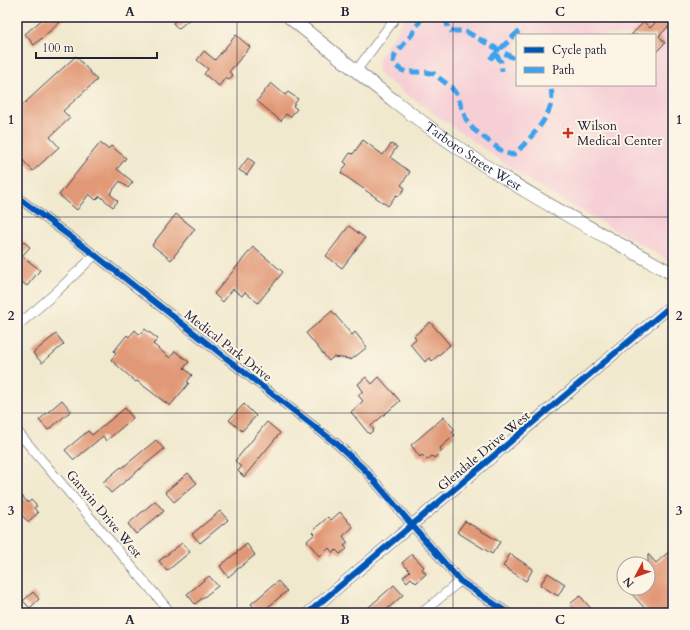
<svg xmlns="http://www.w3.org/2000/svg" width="690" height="630" font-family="Cardo,serif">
<rect width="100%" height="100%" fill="#fcf5e5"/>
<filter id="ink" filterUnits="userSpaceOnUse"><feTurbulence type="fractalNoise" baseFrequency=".025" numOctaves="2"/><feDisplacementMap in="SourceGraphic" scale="8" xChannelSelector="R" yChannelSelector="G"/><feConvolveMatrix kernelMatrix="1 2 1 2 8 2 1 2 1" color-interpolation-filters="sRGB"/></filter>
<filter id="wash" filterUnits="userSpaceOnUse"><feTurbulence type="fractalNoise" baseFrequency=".012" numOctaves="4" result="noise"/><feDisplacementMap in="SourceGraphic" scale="16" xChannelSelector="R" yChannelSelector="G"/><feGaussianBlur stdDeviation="0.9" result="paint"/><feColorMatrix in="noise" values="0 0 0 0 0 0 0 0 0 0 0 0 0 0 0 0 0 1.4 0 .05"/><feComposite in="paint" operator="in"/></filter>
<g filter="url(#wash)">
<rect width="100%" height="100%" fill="#f1e9ce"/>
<path fill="#f6cfd6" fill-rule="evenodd" d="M406,17h267v246l-142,-81 -150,-106 -4,-7 2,-11zM517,35h138v50h-138z"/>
<g id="blocks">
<path fill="#e19876" d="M45,17h21l-32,28 -9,-11z
M180,17h12l-14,12 -5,-6z
M661,17h12v15l-5,-5 -9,9 6,7 -10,10v-18h-24l13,-13 6,6z
M236,35l14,12 -21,25 4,3 -4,5 -3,-3 -7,9 -15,-12 4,-5 -11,-9 7,-9 11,9z
M76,56l21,24 -34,31 7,7 -20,19 9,10 -26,24 -16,-17v-44z
M271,83l14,12 3,-3 10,7 -5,7 4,3 -7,8 -4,-3 -5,7 -24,-20z
M363,140l20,15 8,-11 6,3 -7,10 20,15 -9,13 4,3 -6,8 -3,-1 -8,11 -47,-33 6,-9 -3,-2 6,-9 3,1z
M100,143l8,6 3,-3 15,12 -9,11 16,13 -5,6 -8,-7 -10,13 8,7 -5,6 -13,-11 -4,4 -7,-6 -12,16 -18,-15z
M248,158l7,5 -8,12 -8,-5z
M176,214l19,15 -24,31 -19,-15z
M349,226l16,12 -23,30 -16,-12z
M17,236l13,11 -8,9 18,14 -13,16 -10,-8z
M253,247l30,25 -25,31 -13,-11 -3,4 -9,-7 -10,13 -9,-8z
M332,311l20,24 3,-3 12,15 -16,13 -1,-1 -17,-2 -4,4 -23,-28z
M430,322l20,23 -18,16 -2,-3 -5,4 -15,-18 6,-5 -2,-3z
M145,329l13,10 -5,5 17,14 5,-7 14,11 -5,6 8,7 -5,7 2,1 -19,23 -33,-25 -1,1 -25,-22 5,-7 -2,-2 13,-16 2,2 6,-7 5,5z
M56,334l8,10 -22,19 -9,-10z
M366,377l6,7 7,-7 21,24 -29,25 3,4 -5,4 -18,-22 12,-11 -5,-6 5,-4 -5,-7z
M62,400l9,11 -23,19 -9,-10z
M244,404l12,12 -14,15 -13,-11z
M125,408l8,10 -27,23 -3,-5 -29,24 -9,-10 23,-19 4,4z
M444,417l11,13 -3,2 3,3 -15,13 2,3 -8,7 -2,-2 -5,4 -5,-5 -2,2 -9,-12z
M267,422l13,11 -36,44 -6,-6 3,-4 -6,-6z
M156,440l8,9 -53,44 -9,-10 19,-16 1,1z
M188,473l9,10 -23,19 -9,-10z
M17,490l11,13 3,-3 6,6 -3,2 4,5 -10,9 -11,-12z
M155,501l9,10 -28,23 -8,-10z
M220,511l8,9 -28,23 -8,-9z
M340,512l13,15 -10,9 5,7 -4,3 3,3 -7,5 -4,-4 -3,3 -4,-5 -9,9 -13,-16 8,-7 -3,-3 16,-14 3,3z
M465,521l35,21 -8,12 -35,-22z
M182,543l8,9 -23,19 -8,-10z
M247,544l8,11 -27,22 -8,-11z
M673,548v61l-5,4h-19l-18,-20 5,-5h12v-34l8,9z
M412,554l12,13 -2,2 4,5 -10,9 -5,-5 -4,4 -4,-5 7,-6 -8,-8z
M510,554l23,15 -7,12 -23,-15z
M548,573l17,11 -7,12 -18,-11z
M209,576l9,10 -23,18 -8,-10z
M278,581l9,10 -26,22h-2l-8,-9z
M394,585l9,10 -20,18h-21z
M33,592l6,7 -9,9 -7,-7z
M580,596l15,17h-18l-7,-9z"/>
</g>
</g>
<g filter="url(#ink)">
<use href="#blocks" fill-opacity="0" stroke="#414051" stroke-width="1"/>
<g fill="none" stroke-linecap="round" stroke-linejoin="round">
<defs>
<path id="minor" d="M356,71l40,-54
M17,197l78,58 159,125 83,64 28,26 95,111 48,32
M17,326l36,-31 42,-40
M17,431l154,182
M422,613l38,-32"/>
<path id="tertiary" d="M308,613l365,-309"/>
<g id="secondary">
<path id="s1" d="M289,17c59,47 117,96 180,138 65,44 135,80 204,119"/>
</g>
</defs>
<use href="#minor" stroke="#414051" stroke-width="10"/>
<use href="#tertiary" stroke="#414051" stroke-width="12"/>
<use href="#secondary" stroke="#414051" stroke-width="14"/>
<use href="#minor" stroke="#fff" stroke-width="9"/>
<use href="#tertiary" stroke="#fff" stroke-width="11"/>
<use href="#secondary" stroke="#fff" stroke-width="13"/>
<path stroke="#3ea2ec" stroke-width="5" stroke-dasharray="10 5" stroke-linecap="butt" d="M422,17l-9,16 -18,22 -2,7 2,3 6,5 6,2h19l8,2 17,13 6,8 9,24 7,10 30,23 9,3 4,-2c16,-18 43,-41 34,-68
M446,17l2,11 3,3h14l52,29
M496,54l5,8 1,9
M490,59l31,-30"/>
<defs>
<path id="cycleway" d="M17,197l78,58 159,125 83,64 28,26 95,111 48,32
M308,613l365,-309"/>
</defs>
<use href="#cycleway" stroke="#fcf5e5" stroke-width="8"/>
<use href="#cycleway" stroke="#0057b8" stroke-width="6"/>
</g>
</g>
<path fill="none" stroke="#22223b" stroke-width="1" stroke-opacity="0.55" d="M237,17v596M453,17v596M17,217h656M17,413h656"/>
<path fill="#c8321e" stroke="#fcf5e5" stroke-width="1.5" d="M566 127h4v4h4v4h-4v4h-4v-4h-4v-4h4z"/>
<g text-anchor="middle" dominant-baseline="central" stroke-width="4" stroke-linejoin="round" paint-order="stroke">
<g font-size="13" fill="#22223b" stroke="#fcf5e5" text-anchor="start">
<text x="577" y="126">Wilson<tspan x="577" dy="15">Medical Center</tspan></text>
</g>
<g font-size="13" fill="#22223b" stroke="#fcf5e5">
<text stroke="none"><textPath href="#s1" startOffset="231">Tarboro Street West</textPath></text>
<text transform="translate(228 346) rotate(38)">Medical Park Drive</text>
<text transform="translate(484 451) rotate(-40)">Glendale Drive West</text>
<text transform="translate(104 514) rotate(50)">Garwin Drive West</text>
</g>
</g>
<rect width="690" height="630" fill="none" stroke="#fcf5e5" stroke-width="44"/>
<rect x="516" y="34" width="140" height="52" fill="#fcf5e5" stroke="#a5a1a1"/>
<rect x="524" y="47" width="20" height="6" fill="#0057b8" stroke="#a5a1a1"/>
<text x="552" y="54" font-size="12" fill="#22223b">Cycle path</text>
<rect x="524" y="67" width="20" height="6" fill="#3ea2ec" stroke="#a5a1a1"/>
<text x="552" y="74" font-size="12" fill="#22223b">Path</text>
<g transform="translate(636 576) rotate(229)"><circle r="19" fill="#fcf5e5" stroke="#a5a1a1"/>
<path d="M0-3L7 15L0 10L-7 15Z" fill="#c8321e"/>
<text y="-6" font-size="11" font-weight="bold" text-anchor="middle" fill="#22223b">N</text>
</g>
<path d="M36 52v6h121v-6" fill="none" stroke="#22223b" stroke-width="2"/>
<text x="42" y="52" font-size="12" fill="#22223b" stroke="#fcf5e5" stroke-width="3" paint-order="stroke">100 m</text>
<rect x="22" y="22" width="646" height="586" fill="none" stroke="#22223b" stroke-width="1.5"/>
<g font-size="13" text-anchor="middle" font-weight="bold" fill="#22223b">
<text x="130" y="16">A</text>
<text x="345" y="16">B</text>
<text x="560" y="16">C</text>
<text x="11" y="124">1</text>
<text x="679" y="124">1</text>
<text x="11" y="320">2</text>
<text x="679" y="320">2</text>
<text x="11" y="515">3</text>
<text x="679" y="515">3</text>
<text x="130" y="624">A</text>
<text x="345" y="624">B</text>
<text x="560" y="624">C</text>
</g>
</svg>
